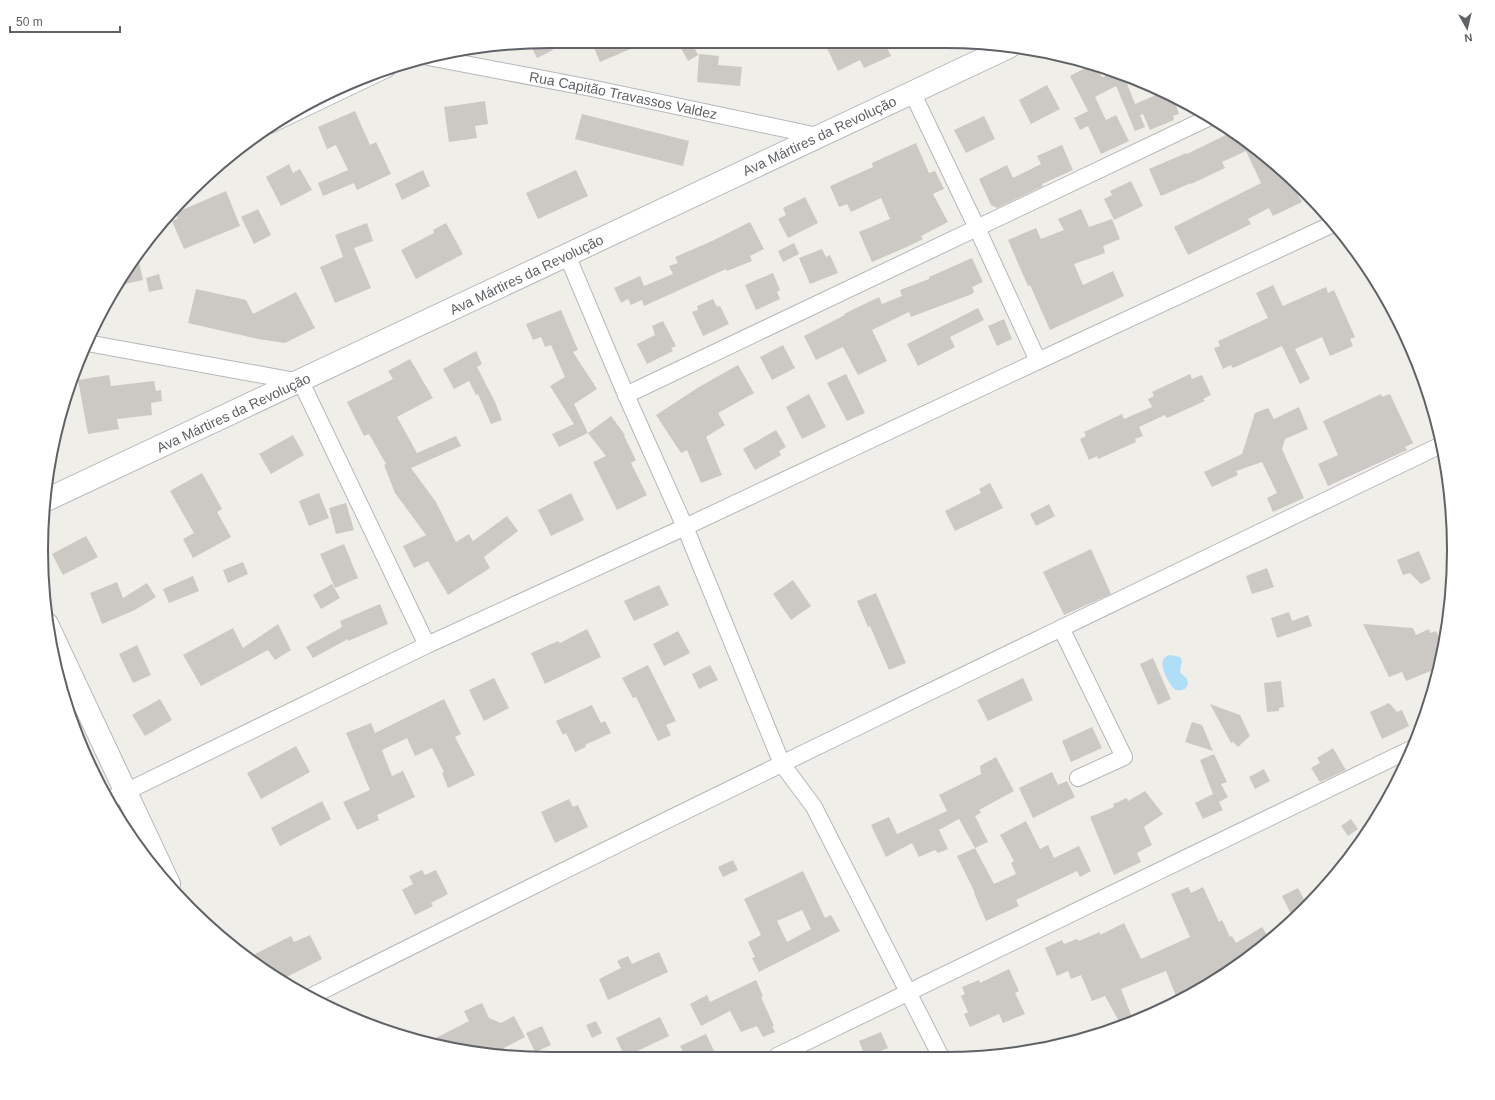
<svg xmlns="http://www.w3.org/2000/svg" width="1495" height="1100" font-family="Arial,sans-serif">
<rect width="100%" height="100%" fill="#f0eee8"/>
<path fill="#b0def8" d="M1170,655l10,2 2,3 -2,12 7,7 1,5 -3,5c-3,1 -6,2 -9,1 -6,-3 -16,-23 -13,-30 1,-3 4,-4 7,-5z"/>
<path fill="#ccc9c4" fill-rule="evenodd" d="M549,41l4,9 -16,8 -7,-14z
M591,41h58l-49,21z
M677,41h14l7,14 -10,6z
M824,42h60l7,14 -27,12 -4,-8 -22,11z
M699,54l20,2 -1,9 24,2 -2,19 -43,-4z
M1093,64l2,1 7,12 9,-3 -2,-5 24,8 -7,4 9,23 28,-12 10,5 6,17 -6,2 1,4 -24,10 -7,-16 -3,1 5,12 -10,4 -19,-45 -21,11 11,23 10,-5 13,26 -28,13 -13,-28 -8,4 -6,-12 14,-7 -18,-35z
M1047,85l13,24 -29,15 -12,-24z
M485,101l3,23 -13,2 2,12 -28,4 -5,-35z
M355,111l15,34 6,-3 15,32 -34,16 -3,-7 -31,13 -5,-13 30,-13 -12,-25 -9,4 -9,-22z
M582,114l107,27 -6,25 -108,-27z
M984,116l11,23 -29,14 -12,-23z
M1234,131l47,36 7,9 14,26 -29,14 -4,-8 -21,11 3,5 -63,31 -14,-28 87,-44 -15,-32 -24,11 3,6 -34,16v-1l-30,13 -12,-27 37,-16 1,1z
M916,143l13,30 6,-2 9,18 -11,5 15,28 -27,14 2,3 -14,7 -37,16 -13,-30 31,-13 -9,-21 -30,14 -4,-8 -8,3 -9,-21 43,-19 -1,-4z
M1062,145l11,25 -31,14 1,2 -46,22 -6,-3 -12,-26 28,-14 6,13 28,-14 -4,-8z
M289,164l4,9 7,-4 12,21 -31,16 -15,-29z
M423,170l7,16 -28,14 -7,-16z
M576,170l12,26 -50,23 -12,-26z
M1131,181l12,25 -29,14 -10,-21 8,-4 -2,-4z
M226,191l14,35 -56,23 -12,-28 6,-3 -3,-5z
M805,197l13,26 -30,15 -10,-19 8,-4 -3,-7z
M258,209l13,26 -17,9 -13,-27z
M1081,209l8,18 23,-8 8,20 -17,7 2,7 -31,11 9,21 30,-14 11,25 -74,34 -20,-45 -2,1 -20,-46 28,-12 5,11 23,-9 -6,-11z
M750,222l14,27 -14,7 2,5 -25,10 -1,-2 -82,37 -2,-6 -11,5 -3,-6 -7,4 -7,-15 26,-12 4,10 29,-12 -4,-8 9,-3 -3,-6 37,-16z
M367,223l6,18 -19,7 17,40 -36,15 -15,-36 23,-10 -8,-22z
M446,223l17,31 -47,25 -15,-29 33,-17 -1,-3z
M794,243l5,11 -16,8 -5,-11z
M822,249l4,8 4,-2 8,18 -28,11 -11,-26z
M138,258l5,22 -23,5 5,-7z
M972,258l11,24 -11,5 2,5 -2,2 -61,23 -2,-5 -37,18 15,31 -29,14 -15,-28 -27,13 -12,-24 41,-21 -1,-1 35,-17 3,7 20,-8 -2,-6 29,-11v-2z
M773,273l7,17 -3,2 3,7 -24,11 -11,-25z
M159,274l4,15 -14,3 -3,-14z
M1273,285l10,21 43,-19 2,6 6,-3 21,47 -5,2 3,7 -23,10 -8,-19 -27,12 15,30 -10,5 -18,-38 -49,22 -2,-3 -8,4 -9,-21 6,-2 -2,-5 50,-23 -12,-25z
M196,289l50,11 7,14 43,-22 19,36 -30,15 -27,-4 -70,-16z
M713,299l4,8 3,-1 9,18 -26,12 -11,-24 6,-2 -1,-4z
M978,308l6,12 -34,17 5,10 -37,19 -11,-22z
M561,310l17,40 -5,2 24,37 -23,15 14,29 -29,14 -7,-13 22,-10 -24,-38 15,-9 -14,-32 -6,2 -4,-10 -8,3 -7,-16z
M1004,319l8,20 -15,7 -9,-20z
M663,321l13,25 -5,2 2,3 -26,13 -10,-20 18,-9 -3,-9z
M783,345l12,23 -23,12 -12,-23z
M476,351l6,13 -5,3 18,35 7,18 -11,4 -13,-30 -2,1 -7,-14 -15,8 -11,-20z
M410,359l23,39 -36,19 20,36 39,-17 5,10 -50,22 25,34 20,40 13,-8 4,7 34,-25 11,15 -34,26 6,11 -42,27 -20,-34 -14,7 -11,-22 23,-11 -31,-42 -11,-28 2,-1 -17,-30 -5,2 -17,-34 46,-23 -5,-8z
M738,365l16,28 -36,20 7,12 -19,12 16,38 -21,8 -14,-33 -6,3 -25,-38 43,-28z
M846,374l19,39 -18,8 -20,-38z
M1190,374l2,5 10,-4 9,20 -8,4 2,2 -38,17 -2,-3 -26,12 4,9 -8,3 1,3 -38,17 -1,-3 -8,4 -9,-21 6,-3 -2,-4 38,-18 2,5 28,-12 -4,-8 6,-3 -2,-4z
M109,375l2,11 43,-5 2,10 5,-1 1,11 -11,2 1,12 -35,4 2,10 -31,5 -10,-54z
M809,394l17,33 -24,12 -16,-32z
M1381,394l1,3 8,-3 23,49 -8,4 2,3 -79,36 -10,-22 20,-9 -15,-34z
M1299,407l9,22 -23,10 -3,10 22,49 -31,14 -6,-14 10,-5 -15,-31 -26,9 2,4 -26,12 -8,-15 38,-18 13,-41 13,-5 6,11z
M611,416l14,19 -1,1 12,24 -5,3 16,32 -30,15 -24,-48 13,-6 -18,-23z
M776,430l10,17 -7,4 2,4 -26,15 -12,-21z
M293,435l11,20 -33,19 -12,-20z
M202,473l20,36 -5,3 14,25 -38,21 -10,-19 11,-6 -24,-42z
M990,483l13,25 -48,23 -10,-20 36,-18 -2,-4z
M319,493l10,25 -20,8 -10,-25z
M571,493l13,27 -33,16 -13,-26z
M346,503l8,27 -18,4 -7,-26z
M1049,504l6,12 -19,10 -6,-12z
M86,536l12,21 -35,18 -11,-21z
M344,544l14,34 -23,10 -15,-34z
M1091,549l20,45 -47,21 -21,-43z
M1419,551l12,28 -10,5 -11,-11 -7,2 -6,-15z
M243,562l5,12 -20,9 -5,-13z
M1267,568l7,19 -22,7 -6,-18z
M193,576l6,15 -30,12 -6,-14z
M793,580l18,26 -20,14 -18,-26z
M117,582l6,16 24,-15 9,14 -21,13 -33,14 -12,-31z
M332,584l8,14 -19,11 -8,-14z
M659,585l10,20 -35,16 -10,-20z
M876,593l30,70 -17,7 -19,-44 -2,1 -11,-26z
M380,604l8,20 -40,17v-2l-35,19 -7,-11 36,-20 -2,-6z
M1289,612l3,9 16,-6 4,11 -35,12 -6,-20z
M278,624l13,26 -16,10 -7,-10 -67,36 -18,-31 50,-27 10,20z
M1363,624l50,4 3,7 13,-6 1,4 6,-2 7,15 -5,22 -32,13 -4,-9 -13,5z
M587,629l14,28 -56,27 -14,-31 27,-12 2,2z
M678,631l12,22 -26,13 -11,-22z
M137,645l14,30 -18,8 -14,-29z
M1153,658l18,41 -13,6 -18,-41z
M648,665l28,56 -10,4 5,10 -13,6 -22,-44 -3,1 -11,-20z
M710,665l8,15 -19,9 -7,-15z
M494,678l15,30 -25,13 -15,-31z
M1023,678l10,22 -45,21 -11,-21z
M1281,681l3,26 -5,1v3l-12,1 -3,-29z
M160,699l12,21 -27,16 -13,-21z
M444,699l17,35 -6,3 20,38 -27,13 -6,-15 2,-1 -12,-24 -17,8 -8,-18 -25,12 10,26 11,-5 12,26 -38,18 2,5 -22,10 -14,-28 27,-12 -24,-57 25,-10 4,10z
M1389,703l8,9 5,-2 7,16 -27,13 -12,-27z
M1210,704l30,11 10,21 -12,11 -5,-5 -2,1z
M592,705l9,18 4,-2 6,12 -26,12 1,2 -11,5 -9,-19 -3,2 -7,-14z
M1192,722l10,3 11,26 -28,-9z
M1092,727l10,21 -31,14 -9,-21z
M296,746l14,26 -49,27 -14,-26z
M1333,748l13,22 -26,12 -9,-14 9,-5 -3,-5z
M1214,754l13,28 -6,2 7,13 -9,5 4,8 -20,9 -8,-16 18,-9 -13,-34z
M996,757l18,34 -35,19 2,3 -6,3 13,26 -13,6 -16,-29 -20,11 9,19 -10,4 -3,-3 -16,7 -7,-14 -26,14 -15,-32 18,-8 8,17 50,-23 -8,-16 42,-21 -1,-8z
M1264,769l6,12 -15,8 -6,-12z
M1052,772l6,13 9,-4 8,16 -42,21 -14,-30z
M1145,791l18,23 -19,13 8,18 -15,8 4,9 -27,13 -24,-58 24,-10 -1,-3 14,-6 1,3z
M569,799l4,8 5,-2 10,22 -33,16 -14,-31z
M322,801l9,18 -51,27 -9,-18z
M1351,819l7,10 -10,7 -7,-10z
M1026,821l14,28 8,-4 6,13 25,-12 12,25 -11,6 -3,-6 -61,29 3,6 -33,15 -12,-28h1l-18,-37 18,-8 19,36 22,-10 -5,-11 3,-2 -14,-26z
M733,860l5,10 -15,7 -5,-10z
M422,870l3,5 11,-5 12,24 -17,9 2,3 -18,9 -13,-25 11,-6 -4,-8z
M803,871l22,47 6,-3 9,16 -81,41 -7,-14 3,-1 -7,-15 13,-7 -17,-36zM802,910l9,19 -24,13 -10,-21z
M1188,887l3,6 12,-6 16,35 3,-2 8,17 2,-1 4,7 26,-16 8,13 -15,14 -78,45 -11,-28 -45,18 13,33 -13,3 -16,-29 -13,5 -11,-26 -10,4 -3,-8 -11,5 -12,-28 17,-8 2,4 13,-5 2,2 21,-9v3l24,-12 17,36 49,-22 -19,-43z
M1298,888l9,17 -14,13 -11,-22z
M310,935l12,24 -41,21 -20,-14 -6,-12 36,-18 3,6z
M659,952l9,20 -60,28 -9,-21 22,-11 -4,-7 11,-5 4,8z
M1009,969l10,22 -4,2 10,21 -22,9 -4,-9 -29,13 -6,-13 4,-2 -7,-16 4,-2 -3,-7 17,-7 1,3z
M756,980l7,16 -2,1 13,29h-2l3,6 -12,5 -6,-11 -16,6 -11,-21 -29,15 -11,-22 17,-9 3,7z
M482,1003l7,15 12,5 13,-7 11,21 -21,11 4,8 -78,-15 39,-20 -5,-10z
M660,1017l9,19 -44,21 -9,-19z
M596,1021l6,12 -10,5 -6,-13z
M542,1026l9,19 -16,7 -9,-19z
M881,1032l7,16 -12,5 1,3h-12l-6,-15z
M706,1034l11,23h-31l-6,-11z"/>
<g fill="none" stroke-linecap="round" stroke-linejoin="round">
<defs>
<g id="street">
<path id="s1" d="M428,57l163,31 227,48"/>
<path d="M912,92l65,136 61,133"/>
<path d="M270,125l117,-56"/>
<path d="M567,255l59,140 59,132 97,237 32,43 126,248"/>
<path d="M87,343l214,39 126,263"/>
<path d="M626,395l584,-278"/>
<path d="M1061,628l63,129 -46,21"/>
<path d="M111,799l316,-154 258,-118 353,-166 295,-137"/>
<path d="M310,997c375,-188 753,-370 1131,-552"/>
<path d="M777,1056l634,-307"/>
</g>
<g id="secondary">
<path id="s2" d="M44,501c323,-149 643,-304 965,-454"/>
<path d="M47,624l122,260"/>
</g>
</defs>
<use href="#street" stroke="#b5b8bb" stroke-width="18"/>
<use href="#secondary" stroke="#b4b7bb" stroke-width="24"/>
<use href="#street" stroke="#fff" stroke-width="16"/>
<use href="#secondary" stroke="#fff" stroke-width="22"/>
</g>
<g text-anchor="middle" dominant-baseline="central" stroke-width="4" stroke-linejoin="round" paint-order="stroke">
<g font-size="14" fill="#5f6367" stroke="#fff">
<text stroke="none"><textPath href="#s1" startOffset="199">Rua Capitão Travassos Valdez</textPath></text>
<text stroke="none"><textPath href="#s2" startOffset="857">Ava Mártires da Revolução</textPath></text>
<text stroke="none"><textPath href="#s2" startOffset="533">Ava Mártires da Revolução</textPath></text>
<text stroke="none"><textPath href="#s2" startOffset="209">Ava Mártires da Revolução</textPath></text>
</g>
</g>
<path d="M0 0H1495V1100H0ZM550 48H945A502 502 0 0 1 1447 550V550A502 502 0 0 1 945 1052H550A502 502 0 0 1 48 550V550A502 502 0 0 1 550 48Z" fill="#fff" fill-rule="evenodd"/>
<path fill="none" stroke="#5f6367" stroke-width="2" d="M550 48H945A502 502 0 0 1 1447 550V550A502 502 0 0 1 945 1052H550A502 502 0 0 1 48 550V550A502 502 0 0 1 550 48Z"/>
<g transform="translate(1467 28) rotate(172)" stroke="#ffffff" stroke-width="3" paint-order="stroke">
<path d="M0-3L7 15L0 10L-7 15Z" fill="#5f6367"/>
<text y="-6" font-size="11" font-weight="bold" text-anchor="middle" fill="#5f6367">N</text>
</g>
<path d="M10 26v6h110v-6" fill="none" stroke="#5f6367" stroke-width="2"/>
<text x="16" y="26" font-size="12" fill="#5f6367" stroke="#ffffff" stroke-width="3" paint-order="stroke">50 m</text>
</svg>
